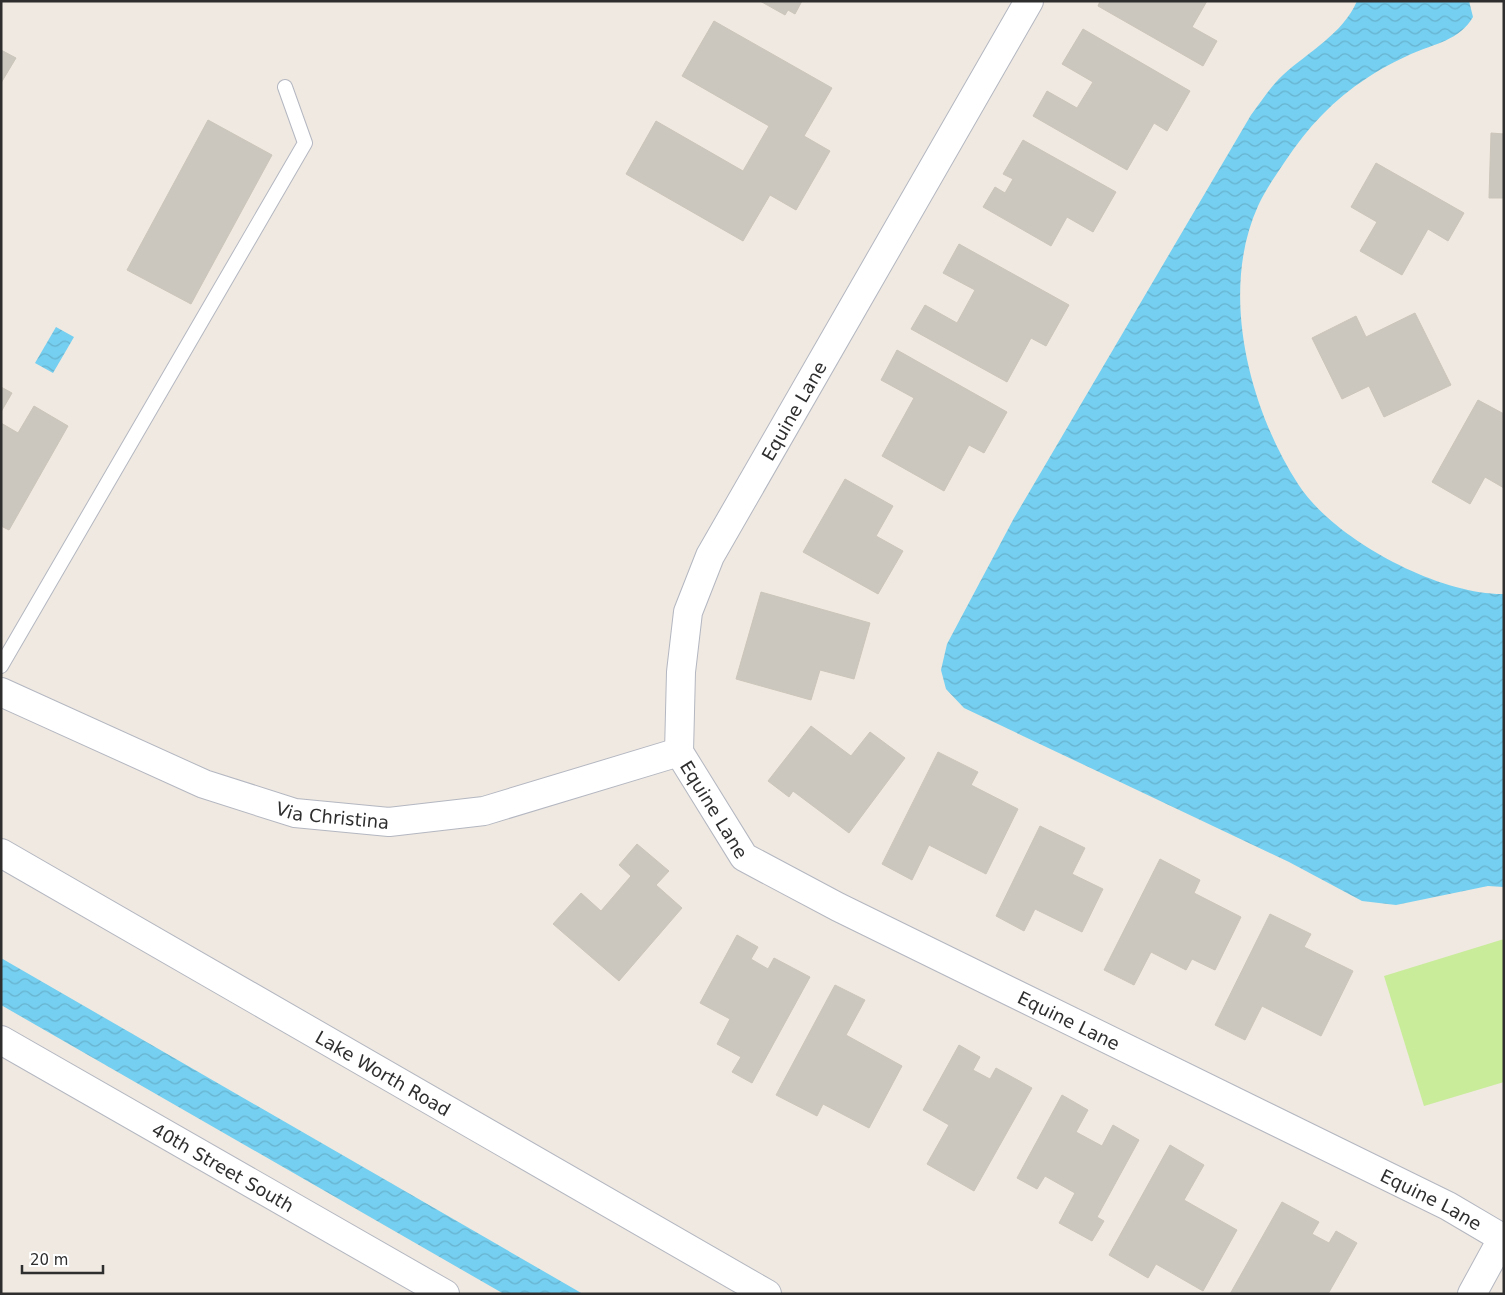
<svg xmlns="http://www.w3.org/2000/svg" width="1505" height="1295" font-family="'DejaVu Sans',sans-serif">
<defs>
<pattern id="water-waves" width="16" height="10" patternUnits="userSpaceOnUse" patternTransform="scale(1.25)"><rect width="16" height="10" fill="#75cff0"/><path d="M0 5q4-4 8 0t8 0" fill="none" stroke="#66b2ce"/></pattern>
</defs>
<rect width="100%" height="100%" fill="#efe9e1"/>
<path fill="#c9ec9a" d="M1504,939v143l-80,24 -40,-130z"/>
<path fill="url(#water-waves)" d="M1357,1h112l4,16c-13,23 -39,27 -62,37 -15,7 -31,15 -44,24 -33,21 -60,50 -81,82 -10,15 -21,30 -28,46 -39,86 -9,202 40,278 35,55 140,111 206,110v293l-16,-1 -92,19 -34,-4 -73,-39 -325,-154 -18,-19 -5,-19 6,-26 67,-126 237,-403c10,-13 20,-29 32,-40 25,-23 60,-41 74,-74z
M56,327l18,10 -21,36 -18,-10z
M1,958l582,336h-79l-503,-289z"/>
<path fill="#cbc7bf" stroke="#cbc5ba" d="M760,1h42l-7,13 -7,-4 -3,5z
M1100,1h107l-15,26 25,14 -14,25 -105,-60z
M714,21l118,67 -28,48 26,15 -34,59 -26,-15 -27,46 -117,-67 30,-53 87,50 26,-45 -87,-50z
M1083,29l107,62 -23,40 -13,-8 -27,47 -94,-54 14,-25 30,17 16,-26 -31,-18z
M1,50l15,8 -15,25z
M208,120l64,35 -81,149 -64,-34z
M1491,133l13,1v64h-15z
M1023,140l93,52 -23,40 -26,-15 -16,29 -68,-39 12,-20 10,6 8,-14 -10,-5z
M1376,163l88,50 -16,28 -20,-12 -26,46 -42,-24 17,-29 -26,-15z
M959,244l110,61 -23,41 -15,-8 -24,44 -96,-53 14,-24 32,18 18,-33 -32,-17z
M1415,313l36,72 -67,32 -15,-31 -27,13 -30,-61 44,-22 10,21z
M897,350l110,62 -23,41 -15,-8 -25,46 -62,-35 32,-58 -33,-18z
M1,387l11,6 -11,19z
M1478,400l26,14 -2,7 2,1v66l-19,-11 -15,27 -38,-22z
M34,406l34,20 -59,104 -8,-4v-103l17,10z
M845,479l48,27 -17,30 27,15 -25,43 -75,-42z
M761,592l109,31 -16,56 -34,-9 -9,30 -75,-21z
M811,726l40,30 19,-24 35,26 -56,75 -56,-42 -4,6 -21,-16z
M938,752l40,20 -7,13 47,24 -32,65 -57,-29 -17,35 -30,-16z
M1040,826l45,22 -13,26 31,15 -21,43 -47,-23 -11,22 -28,-15z
M637,844l32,27 -13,14 26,23 -63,73 -66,-57 28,-31 20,18 30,-35 -12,-11z
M1160,859l40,21 -6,13 47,24 -26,53 -23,-11 -6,11 -35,-18 -17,33 -30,-15z
M1270,914l41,20 -7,13 49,24 -32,65 -59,-30 -17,34 -30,-15z
M737,935l21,12 -7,12 17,10 6,-11 36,19 -58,106 -20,-11 9,-15 -24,-13 13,-25 -30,-16z
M835,985l30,15 -19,35 56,31 -33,62 -46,-24 -6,12 -41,-21z
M959,1045l21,12 -7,13 17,9 6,-11 36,20 -58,103 -47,-27 22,-39 -26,-15z
M1062,1095l26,15 -12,22 26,14 11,-21 26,15 -42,77 7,4 -12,20 -33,-18 16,-30 -30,-17 -8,13 -20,-11z
M1170,1145l34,20 -20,35 53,30 -34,61 -47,-27 -8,14 -39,-23z
M1282,1202l37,20 -7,12 17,9 7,-12 21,12 -29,51h-98z"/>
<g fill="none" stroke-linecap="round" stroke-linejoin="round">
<defs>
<path id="lane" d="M1,666l304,-523 -20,-56"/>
<g id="street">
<path id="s1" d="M1029,1l-319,555 -22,56 -7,60 -2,80 65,105 94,50 610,299 56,33"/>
<path id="s2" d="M1,692l203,92 91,29 94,9 95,-11 195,-59"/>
<path id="s3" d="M1,1040l444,254"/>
<path d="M1472,1294l30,-55"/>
</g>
<g id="secondary">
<path id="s4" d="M1,853l766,441"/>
</g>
</defs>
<use href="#lane" stroke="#b4b7c1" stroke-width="16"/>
<use href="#street" stroke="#b4b7c1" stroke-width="30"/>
<use href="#secondary" stroke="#b4b7c1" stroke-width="30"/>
<use href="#lane" stroke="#fff" stroke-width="14"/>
<use href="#street" stroke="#fff" stroke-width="28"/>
<use href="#secondary" stroke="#fff" stroke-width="28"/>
</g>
<g text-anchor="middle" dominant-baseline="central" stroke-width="4" stroke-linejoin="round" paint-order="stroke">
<g font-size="18" fill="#2e2e2e" stroke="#fff">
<text transform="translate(794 411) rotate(-60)">Equine Lane</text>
<text stroke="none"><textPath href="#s1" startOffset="908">Equine Lane</textPath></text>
<text stroke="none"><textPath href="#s2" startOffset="356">Via Christina</textPath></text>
<text stroke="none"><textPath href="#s1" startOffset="1328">Equine Lane</textPath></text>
<text stroke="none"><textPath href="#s4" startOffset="441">Lake Worth Road</textPath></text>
<text stroke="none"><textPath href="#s3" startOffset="256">40th Street South</textPath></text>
<text stroke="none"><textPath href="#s1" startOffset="1732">Equine Lane</textPath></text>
</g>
</g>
<rect width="1505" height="1295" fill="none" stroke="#2e2e2e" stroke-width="5"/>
<path d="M22 1265v8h81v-8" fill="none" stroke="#2e2e2e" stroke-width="2.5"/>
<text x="30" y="1265" font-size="15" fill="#2e2e2e" stroke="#ffffff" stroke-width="4" paint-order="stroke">20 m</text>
</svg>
